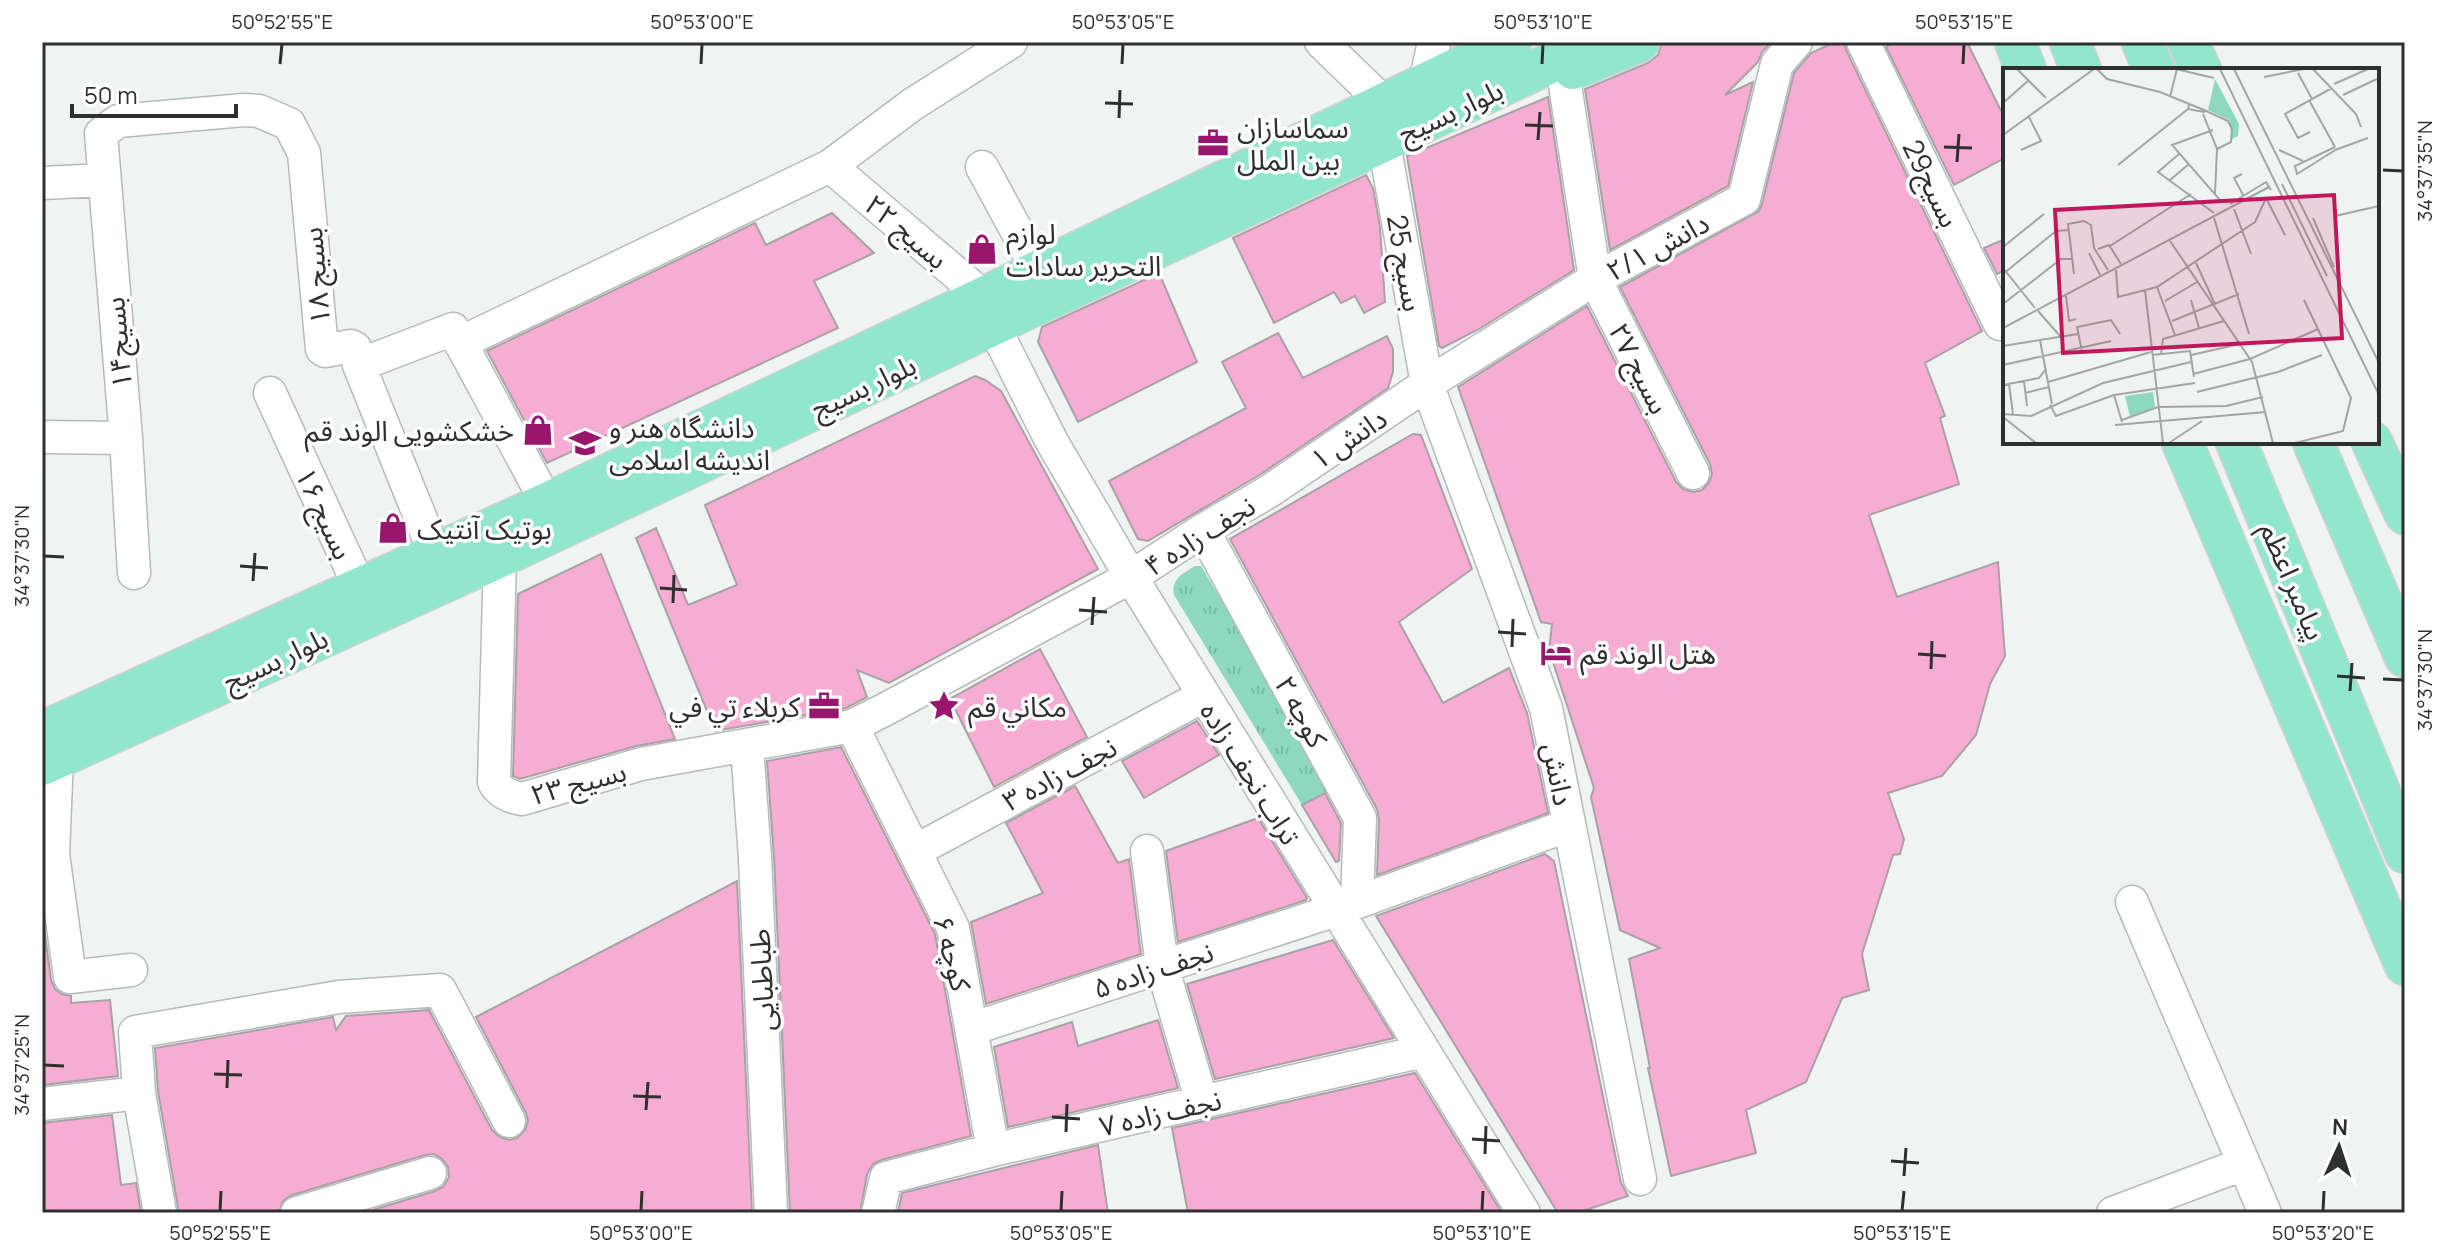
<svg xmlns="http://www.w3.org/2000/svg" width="2447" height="1255" font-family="Manrope,'Noto Sans Arabic',sans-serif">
<defs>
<pattern id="grass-tufts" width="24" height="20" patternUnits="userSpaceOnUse" patternTransform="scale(2)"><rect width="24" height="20" fill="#8dd8be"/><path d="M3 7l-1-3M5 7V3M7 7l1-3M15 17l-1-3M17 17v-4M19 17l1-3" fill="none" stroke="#7abaa4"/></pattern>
</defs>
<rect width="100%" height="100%" fill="#eff4f2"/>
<path fill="url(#grass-tufts)" d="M1195,566h6l133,222 -32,17 -128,-210c-3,-17 9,-21 21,-29z"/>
<path fill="#f7acd3" stroke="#a8a2a5" stroke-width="2" d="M1662,42h109l-9,10 -4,10 -33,33 28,-13 -25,104 -118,64 -25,-161 63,-26 10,-8z
M1835,42h9l2,8 136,281 -57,32 20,53 -5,2 19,66 -90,31 28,82 101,-35 7,94 -15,28 -14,51 -34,41 -54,17 16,46 -4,15 -7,1 -31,99 7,36 -27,8 -36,84 -60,28 10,43 -85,23 -23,-108h2l-21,-109 31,-11 -40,-18 -29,-133 3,-9 -45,-138 3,-26 -11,-2 -83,-235 129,-81 89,176 7,7 10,3 9,-2 6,-6 4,-9 -2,-11 -90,-177 139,-76 3,-7 32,-131 17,-20z
M1895,42h72l38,77v39l-51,27 -68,-138z
M1548,97l26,173 -95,59 -37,19 -3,-2 -32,-190z
M1366,175l7,13 7,39 5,75 -21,11 -9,-17 -14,7 -7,-11 -60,31 -41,-85z
M832,213l42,40 -60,28 24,47 -291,135 -60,-112 268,-128 11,22z
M2005,239v31l-8,4 -13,-26z
M1159,273l38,89 -119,60 -40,-80 4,-15z
M1278,333l25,45 84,-42 6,13v23l-5,16 -127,86 -113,67 -10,-2 -29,-58 137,-73 -24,-46z
M975,376l10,4 16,11 97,178 -209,114 -32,-13 10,27 -21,11 -131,23 -79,-193 20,-10 32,77 49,-20 -32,-80z
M1413,434l8,1 51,134 -73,53 44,81 66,-35 18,45 21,100 -171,62 2,-56 -2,-10 -147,-270z
M601,554l74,185 -39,7 -116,33 -7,-3 5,-182z
M1040,649l47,88 -93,50 -44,-88z
M1197,721l22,34 -75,43 -22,-37z
M841,747l94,187 36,202 -90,24 -8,4 -6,10 -7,39h-70l-16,-356 -7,-96z
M1075,786l43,77 11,-4 12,95 -155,50 -15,-82 72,-29 -37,-70z
M1325,793l16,30 -2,38 -3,1 -34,-57z
M1258,818l49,80 -1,2 -128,42 -12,-91z
M1545,854l9,7 67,322 7,13 -51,17h-19l-182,-297z
M737,881l15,332h-389l72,-22 8,-4 6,-10 -1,-10 -6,-8 -8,-5 -9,1 -133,40 -9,6 -4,12h-100l-21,-122 -3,-43 178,-31 3,13 10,-14 83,-6 63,120 8,7 9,3 8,-2 8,-8 3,-9 -2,-8 -50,-96z
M44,927l7,53 4,9 7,5 9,2v7l39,-3 8,76 -76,9v-157z
M1333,940l61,98 -179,41 -28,-95z
M1158,1020l20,68 -170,39 -14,-80 78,-25 6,24z
M1415,1073l87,140h-314l-16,-85z
M112,1115l9,70 15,-2 5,30h-99v-90z
M1098,1145l10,68h-210l4,-20z"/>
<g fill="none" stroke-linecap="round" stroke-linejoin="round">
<defs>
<path id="minor" d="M1321,42l63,61
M1863,42l137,282
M1563,72l32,207 98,194
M1425,83l9,-41
M1384,143l43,241 119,324 94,471
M830,166l154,131
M982,167l56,103
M42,183l61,-3
M993,325l59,117 79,135 393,636
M460,343l370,-177 83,-62 98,-62
M359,365l94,-36 94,174
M270,393l90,195
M42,437l84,1
M1203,530l157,288 -3,84
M500,557l-6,225c5,10 17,15 28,17l119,-35 211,-38 32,-16 247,-133 72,-47 65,-38 159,-108 168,-105 149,-80 33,-135 19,-22
M134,573l-8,-135 -25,-304 17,-13 126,-11 15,1 30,13 15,29 18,196 3,2 26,-5 4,2 4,17 76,189
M852,726l101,202 40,222
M747,747l8,111 16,355
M57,758l-4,96 17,123 61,-7
M915,851l288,-155
M1147,851l15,115 40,136
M2132,902l133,311
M971,1029l365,-119 233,-85
M42,1104l97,-11
M160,1213l-21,-120 -4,-61 204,-35 101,-7 69,131
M297,1213l133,-40
M878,1213l8,-35 107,-28 431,-99
M2113,1213l130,-49"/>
<path id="major" d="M2015,42l11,28
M2070,42l11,28
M2142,42l12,28
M2188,42l13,28
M1573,69l66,-27
M2182,442l223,523
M2236,442l169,411
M2313,442l92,215
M2372,442l33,72
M42,732l505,-229 437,-206 527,-255
M42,765l458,-208 1095,-515"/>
</defs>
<use href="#minor" stroke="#b5bbb9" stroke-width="35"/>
<use href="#major" stroke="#d1d1d1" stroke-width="43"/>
<use href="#minor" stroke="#fff" stroke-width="32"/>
<use href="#major" stroke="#90e7ce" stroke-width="40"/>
</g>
<path fill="none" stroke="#2e302f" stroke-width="3" d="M280,64l2,-20M701,64l1,-20M1122,64l1,-20M1542,64l1,-20M1963,64l1,-20M1105,103l28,1M1119,118l1,-28M1525,125l28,1M1538,140l2,-28M1944,147l28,1M1957,162l2,-28M2383,170l20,1M44,556l20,1M240,566l28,2M253,581l2,-28M660,588l27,2M673,603l1,-28M1079,610l28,2M1092,625l2,-28M1498,632l28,2M1512,647l1,-28M1918,654l28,2M1931,669l1,-28M2337,676l28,2M2383,679l20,1M2350,691l2,-28M44,1065l20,1M214,1074l28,1M227,1088l1,-28M633,1096l28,1M646,1110l2,-28M1052,1117l28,2M1066,1132l1,-28M1472,1139l28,2M1485,1154l1,-28M1891,1161l28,2M1904,1176l2,-28M220,1211l1,-20M641,1211l1,-20M1061,1211l1,-20M1482,1211l1,-20M1902,1211l2,-20M2323,1211l1,-20"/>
<defs>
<symbol id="office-bare" viewBox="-9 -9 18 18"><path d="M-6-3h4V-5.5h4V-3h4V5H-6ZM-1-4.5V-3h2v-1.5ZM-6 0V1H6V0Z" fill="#98166c" stroke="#fff" stroke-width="2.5" paint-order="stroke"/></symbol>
<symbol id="shop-bare" viewBox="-9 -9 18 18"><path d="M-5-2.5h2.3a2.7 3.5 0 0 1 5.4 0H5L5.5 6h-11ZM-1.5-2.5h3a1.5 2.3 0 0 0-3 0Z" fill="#98166c" stroke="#fff" stroke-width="2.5" paint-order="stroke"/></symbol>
<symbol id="university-bare" viewBox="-9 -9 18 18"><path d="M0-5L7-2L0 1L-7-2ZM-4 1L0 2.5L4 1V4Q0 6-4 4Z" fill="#98166c" stroke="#fff" stroke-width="2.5" paint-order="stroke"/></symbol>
<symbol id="hotel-bare" viewBox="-9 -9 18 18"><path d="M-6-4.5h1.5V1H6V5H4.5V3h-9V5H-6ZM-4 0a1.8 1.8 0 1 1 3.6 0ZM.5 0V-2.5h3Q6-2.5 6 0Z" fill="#98166c" stroke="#fff" stroke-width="2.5" paint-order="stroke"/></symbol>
<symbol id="sight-bare" viewBox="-9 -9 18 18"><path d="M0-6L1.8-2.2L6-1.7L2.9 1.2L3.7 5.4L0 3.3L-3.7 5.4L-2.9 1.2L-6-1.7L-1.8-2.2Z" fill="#98166c" stroke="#fff" stroke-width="2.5" paint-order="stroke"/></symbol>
</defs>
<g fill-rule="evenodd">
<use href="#office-bare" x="1191" y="121" width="44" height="44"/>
<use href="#shop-bare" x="960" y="227" width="44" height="44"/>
<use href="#shop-bare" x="516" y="408" width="44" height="44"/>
<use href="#university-bare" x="563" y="421" width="44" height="44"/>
<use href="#shop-bare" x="371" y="506" width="44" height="44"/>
<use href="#hotel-bare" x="1534" y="631" width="44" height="44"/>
<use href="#office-bare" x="802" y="684" width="44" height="44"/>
<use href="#sight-bare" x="922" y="684" width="44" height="44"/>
</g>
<g text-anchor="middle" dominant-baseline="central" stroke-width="7" stroke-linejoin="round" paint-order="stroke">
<g font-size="28" fill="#2e302f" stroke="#fff">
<text transform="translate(1450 111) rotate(-25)">بلوار بسیج</text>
<text transform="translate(1932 183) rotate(64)">بسیج29</text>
<text transform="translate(907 231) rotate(40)">بسیج ۲۲</text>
<text transform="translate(1657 246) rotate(-28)">دانش ۲/۱</text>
<text transform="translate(1406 263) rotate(80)">بسیج 25</text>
<text transform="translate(315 276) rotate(-95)">بسیج ۱۸</text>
<text transform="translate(117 343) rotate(-95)">بسیج۱۴</text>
<text transform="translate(1640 368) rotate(63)">بسیج ۲۷</text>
<text transform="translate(863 386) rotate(-25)">بلوار بسیج</text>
<text transform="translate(1348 438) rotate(-34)">دانش ۱</text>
<text transform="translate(325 513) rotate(65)">بسیج ۱۶</text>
<text transform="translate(1199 535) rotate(-32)">نجف زاده ۴</text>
<text transform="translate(2294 581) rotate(67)">پیامبر اعظم</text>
<text transform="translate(275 659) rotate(-25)">بلوار بسیج</text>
<text transform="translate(1302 711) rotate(61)">کوچه ۲</text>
<text transform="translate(1059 773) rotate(-28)">نجف زاده ۳</text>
<text transform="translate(1251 773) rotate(58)">تراب نجف زاده</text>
<text transform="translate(1559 774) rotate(79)">دانش</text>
<text transform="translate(578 782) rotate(-15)">بسیج ۲۳</text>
<text transform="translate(953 953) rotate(75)">کوچه ۶</text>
<text transform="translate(1153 969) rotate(-18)">نجف زاده ۵</text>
<text transform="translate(761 980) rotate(-93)">طباطبایی</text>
<text transform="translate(1160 1112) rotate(-13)">نجف زاده ۷</text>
</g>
<g font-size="28" fill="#2e302f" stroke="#fff" text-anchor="start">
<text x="1237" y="127">سماسازان<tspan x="1237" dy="32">بین الملل</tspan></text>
<text x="1006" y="233">لوازم<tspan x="1006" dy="32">التحریر سادات</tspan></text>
<text x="609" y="427">دانشگاه هنر و<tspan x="609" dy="32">اندیشه اسلامی</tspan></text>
<text x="514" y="430" text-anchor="end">خشکشویی الوند قم</text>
<text x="417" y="528">بوتیک آنتیک</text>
<text x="1580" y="653">هتل الوند قم</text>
<text x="800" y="706" text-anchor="end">كربلاء تي في</text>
<text x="968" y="706">مكاني قم</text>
</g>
</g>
<g transform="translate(2003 68)">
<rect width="376" height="376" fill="#eff4f2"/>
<path d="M212,11l24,45 -1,12 -6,3 -3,-19 -21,-10zM150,324l2,15 -25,10 -5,-21z" fill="#8dd8be"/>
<path fill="none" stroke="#a2a6a4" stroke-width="2" d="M14,1l29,29M94,1l10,10 53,13 44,18v2l-16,-3 1,-4M173,1l38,9M217,1l159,326M231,1l145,294M310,1l43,45 5,13M295,5l14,26M261,9l40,-8M331,16l34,-15M340,27l36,-17M167,29l7,-28M306,32l26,47M0,35l26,-23M201,42l24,11 4,8 -1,13 -14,7M200,46l14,35 -2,45M210,62l-41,15 48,55M307,64l-12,6 -13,-24 47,-26M0,67l91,-66M332,79l-40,19 2,8 40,-25M18,82l20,-9 -12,-24M276,82l24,11M332,82l33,-12M176,86l-21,18 56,41M115,97l70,-56M239,106l-8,4 9,17M167,112l19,-16M279,116l45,92M227,136l36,-22 5,8M231,141l17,45M332,148l44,-10M211,150l35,116M310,150l21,49M167,173l82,121 21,81M107,178l81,-52M0,179l41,-33M95,181l11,-4 12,19M86,185l11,22M193,195l19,41M0,200l32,40M113,202l2,27 39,-10 98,-65 11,-24 19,37M0,206l53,-43 12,-1M71,206l-6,-50 16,-3 7,4 3,23 14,22M154,219l18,48M142,222l18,153M63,228l3,25 7,-2M188,232l8,28M162,233l32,-19M0,236l58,-45h11M35,243l22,25M169,253l67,-27M0,260l266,-141M37,272l12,64M0,278l75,-12M79,283l-5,-24 34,-7 9,14M158,286l2,-15 61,-18M149,287l38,-4 4,26M188,287l49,-11M0,297l108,-24M190,306l57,-15 68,-30M21,313l3,25M45,314l103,-30M6,316l4,30M0,317l36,-7 6,-8M194,324l81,-20 44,-17M22,325l24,-6M111,327l8,27M47,337l6,11 58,-21 81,-12M0,346l28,2 72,-33 88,-21M0,349l33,26M119,352l36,-13 68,-1 37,-9M112,357l151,-13M166,375l33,-22M292,375l48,-12 8,-33 -47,-98"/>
<path fill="#c2185b" fill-opacity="0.15" stroke="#c2185b" stroke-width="4" d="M331,127l8,143 -279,15 -8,-143z"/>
<rect width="376" height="376" fill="none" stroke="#2e302f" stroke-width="4"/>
</g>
<rect width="2447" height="1255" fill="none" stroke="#ffffff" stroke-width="88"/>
<g transform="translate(2339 1147) rotate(3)" stroke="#ffffff" stroke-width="6" paint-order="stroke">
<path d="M0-6L14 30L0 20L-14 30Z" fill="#2e302f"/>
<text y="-12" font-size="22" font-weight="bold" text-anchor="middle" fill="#2e302f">N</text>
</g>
<path d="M72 104v12h164v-12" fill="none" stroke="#2e302f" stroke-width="4"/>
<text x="84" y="104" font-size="24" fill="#2e302f" stroke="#ffffff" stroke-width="6" paint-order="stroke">50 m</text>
<rect x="44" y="44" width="2359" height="1167" fill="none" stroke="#2e302f" stroke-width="3"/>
<g font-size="20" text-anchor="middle" fill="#2e302f">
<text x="282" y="29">50°52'55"E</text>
<text x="702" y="29">50°53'00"E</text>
<text x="1123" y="29">50°53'05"E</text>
<text x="1543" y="29">50°53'10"E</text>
<text x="1964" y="29">50°53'15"E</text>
<text transform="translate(2425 171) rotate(-90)" y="7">34°37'35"N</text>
<text transform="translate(22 556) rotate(-90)" y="7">34°37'30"N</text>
<text transform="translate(2425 680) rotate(-90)" y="7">34°37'30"N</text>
<text transform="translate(22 1065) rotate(-90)" y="7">34°37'25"N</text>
<text x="220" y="1240">50°52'55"E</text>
<text x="641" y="1240">50°53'00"E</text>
<text x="1061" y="1240">50°53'05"E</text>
<text x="1482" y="1240">50°53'10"E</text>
<text x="1902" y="1240">50°53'15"E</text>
<text x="2323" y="1240">50°53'20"E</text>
</g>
</svg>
